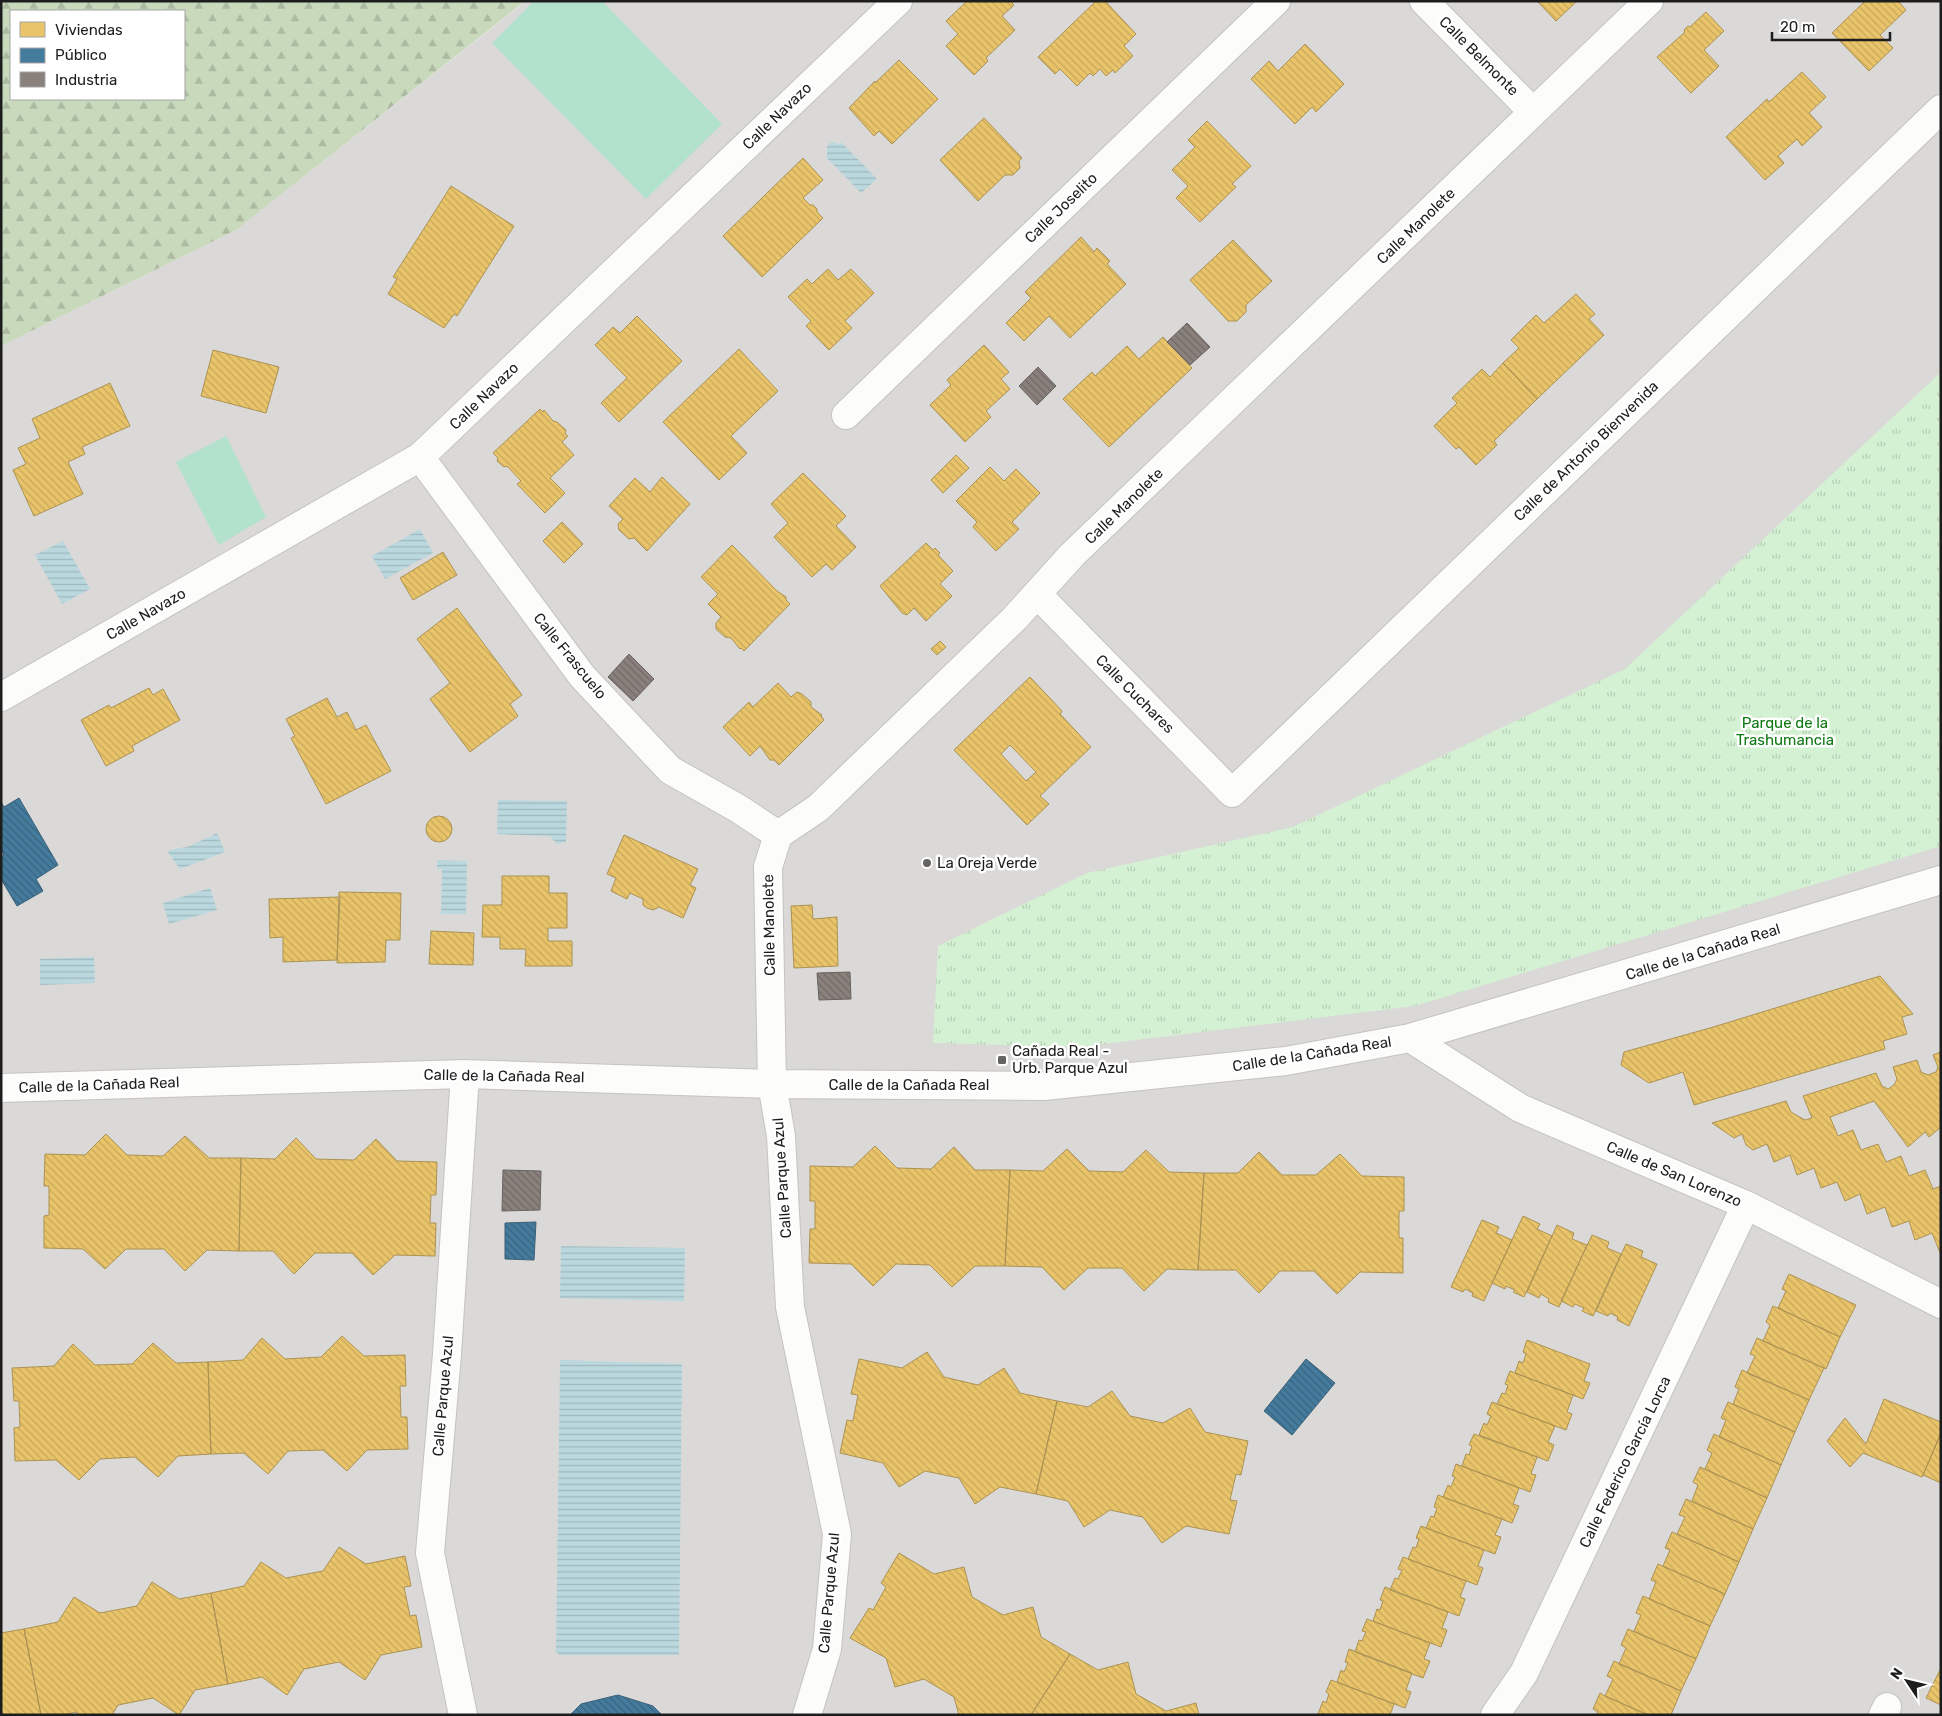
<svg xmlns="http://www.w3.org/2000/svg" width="1942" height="1716" font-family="Rubik,sans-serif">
<defs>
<pattern id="forest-firs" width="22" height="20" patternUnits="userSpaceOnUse" patternTransform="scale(1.25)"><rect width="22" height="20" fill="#c8d9bc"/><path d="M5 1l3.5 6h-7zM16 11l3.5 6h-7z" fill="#abbaa1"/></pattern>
<pattern id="park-tufts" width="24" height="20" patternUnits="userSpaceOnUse" patternTransform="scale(1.25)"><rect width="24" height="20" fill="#d4f1d3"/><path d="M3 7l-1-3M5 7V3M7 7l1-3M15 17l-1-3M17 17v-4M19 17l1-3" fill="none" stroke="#b6ceb5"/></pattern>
<pattern id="water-rules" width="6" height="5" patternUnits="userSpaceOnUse" patternTransform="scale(1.25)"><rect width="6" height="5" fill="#bad8de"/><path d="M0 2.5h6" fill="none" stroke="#9fb9be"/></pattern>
<pattern id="homes-back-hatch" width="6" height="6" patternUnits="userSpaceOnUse" patternTransform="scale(1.25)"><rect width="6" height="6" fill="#e9c46a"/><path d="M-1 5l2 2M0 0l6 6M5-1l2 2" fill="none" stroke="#c7a85b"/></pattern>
<pattern id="public-back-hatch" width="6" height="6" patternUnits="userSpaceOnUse" patternTransform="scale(1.25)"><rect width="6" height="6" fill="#457b9d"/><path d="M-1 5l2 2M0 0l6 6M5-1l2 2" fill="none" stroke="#39647f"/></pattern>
<pattern id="industry-back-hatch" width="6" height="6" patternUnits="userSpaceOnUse" patternTransform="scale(1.25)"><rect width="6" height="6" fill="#8a817c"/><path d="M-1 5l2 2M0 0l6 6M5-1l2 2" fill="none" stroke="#706965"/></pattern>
</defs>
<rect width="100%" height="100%" fill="#ebe9e6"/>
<path fill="#dad9d7" d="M526,1h1415v1714h-1940v-1369l235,-116z"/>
<path fill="url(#forest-firs)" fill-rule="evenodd" d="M1,1h524l-289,229 -235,116zM11,11h173v88h-173z"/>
<path fill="url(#park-tufts)" d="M1941,372v474l-526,160 -337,41 -145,-4 5,-97 149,-73 206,-46 332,-158z"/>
<path fill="#b2e2cb" d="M534,1h68l120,123 -76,75 -154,-156z
M226,436l40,81 -47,28 -43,-83z"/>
<path fill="url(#water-rules)" d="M831,142l9,2 1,-2 36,37 -16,14 -35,-36 1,-1v-9z
M420,529l13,24 -48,26 -13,-23z
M63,541l27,48 -28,15 -27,-49z
M498,800l69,1 -1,41 -9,2 -7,-8 -53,-2z
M217,833l8,19 -45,17 -13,-18 23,-5z
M437,860l30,1 -1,53h-25l1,-45h-5z
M210,888l7,22 -48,14 -6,-21z
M94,957l1,26 -55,2v-26z
M561,1246l124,2 -1,53 -124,-3z
M561,1360l121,4 -3,291h-119l-4,-3 4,-289z"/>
<path fill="url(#homes-back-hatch)" stroke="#ac9253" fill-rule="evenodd" d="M967,1h43l4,4 -12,11 13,14 -29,28 2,3 -14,14 -28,-29 12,-12 -12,-13z
M1096,1h9l31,33 -12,12 9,10 -18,17 -2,-3 -7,6 -6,-7 -7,7 -3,-3 -13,13 -17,-17 -5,5 -17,-17z
M1537,1h40l-21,20z
M1865,1h33l8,9 -26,25 13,13 -24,23 -37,-38z
M1706,12l18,19 -20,19 15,16 -28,27 -34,-36 28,-25 -1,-2 4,-4 2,1z
M1305,44l39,40 -28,28 -4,-5 -17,17 -44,-45 18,-18 9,10z
M899,60l39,39 -46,45 -13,-13 -5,5 -25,-28 26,-27v2z
M1802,72l24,25 -17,16 13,14 -20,19 -5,-7 -19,17 6,7 -19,17 -39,-43 41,-38 2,3z
M984,118l38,40 -3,3 1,7 -7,7h-8l-27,26 -38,-41z
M1207,121l44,45 -19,18 4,3 -36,35 -24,-24 12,-12 -16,-16 23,-23 -7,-7z
M803,158l20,22 -20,18 7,7h3l4,4v3l6,6 -61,59 -39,-41z
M451,186l63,40 -57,90 -3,-2 -10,14 -56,-34 9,-15 -4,-2z
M1081,237l13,15 3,-4 13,13 -3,3 19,20 -56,54 -21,-22 -25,25 -18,-18 25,-25 -6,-6z
M1233,240l39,41 -26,24v7l-9,9h-9l-38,-41z
M828,269l10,11 13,-11 23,24 -29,28 7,7 -23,22 -23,-24 5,-5 -23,-24 19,-18 5,5z
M1576,294l19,20 -6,5 15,16 -67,64 -34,-36 16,-15 -8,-8 25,-25 8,8z
M637,316l45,45 -63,61 -18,-19 26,-25 -32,-33 18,-18 7,6z
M1163,337l29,31 -83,79 -46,-48 29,-27 3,4 32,-30 12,13z
M984,345l25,27 -8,7 9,10 -24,22 5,6 -26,25 -35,-37 21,-20 -4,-5z
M739,349l39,42 -47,45 16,17 -28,27 -56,-58z
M213,350l66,17 -13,46 -65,-17z
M1503,363l34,36 -43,42 3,4 -21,20 -17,-18 -3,2 -22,-23 23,-23 -5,-5 30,-29 8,8z
M110,383l20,43 -48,21 3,7 -17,8 15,32 -49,22 -21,-46 13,-6 -8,-16 22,-10 -8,-19z
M540,409l3,3 1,-2 9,11 4,1 9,8 -1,4 3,2 -6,6 12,13 -24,23 15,15 -20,20 -28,-29 4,-3 -14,-15 -3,1 -7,-6 1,-3 -5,-5z
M956,455l13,13 -26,25 -12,-13z
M990,467l14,14 12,-12 24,24 -28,29 7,7 -23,22 -23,-24 4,-5 -21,-21z
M803,473l43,43 -10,10 20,21 -24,23 -6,-6 -14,13 -38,-40 14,-14 -17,-19z
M662,477l28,27 -43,47 -13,-13 -5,1 -10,-9 -1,-6 5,-5 -14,-13 26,-28 15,14z
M562,522l21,22 -19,19 -21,-22z
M926,543l7,7 2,-2 5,5 -2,2 15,16 -13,13 12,12 -26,25 -12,-13 -7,7 -5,-2 -22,-27z
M732,545l45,46 9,6v3l4,4 -46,47 -3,-3 -1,1 -9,-11 -6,-1 -9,-8v-6l5,-6 -13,-13 10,-10 -17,-17z
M443,552l14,23 -44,25 -13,-22z
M457,608l65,87 -12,9 8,12 -48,36 -40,-53 20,-16 -33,-44z
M940,641l6,6 -9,8 -6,-6z
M1030,677l32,34 -2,3 31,33 -51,49 9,8 -22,21 -73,-75zM1010,745l26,27 -10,9 -25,-27z
M778,683l13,14 6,-5 5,2 9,8v5l11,8 -1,1 3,4 -45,45 -5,-5h-4l-10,-14 -10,10 -27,-29 26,-25 4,5z
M149,688l4,7 10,-6 17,31 -48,26 2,5 -28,15 -25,-46 28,-15 2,3z
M327,698l10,19 10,-5 9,18 10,-5 25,46 -65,33 -35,-66 4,-2 -9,-17z
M426 829a13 13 0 1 1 26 0a13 13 0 1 1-26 0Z
M624,835l74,34 -8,16 6,3 -13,30 -24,-11 -6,3 -6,-2 -4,-3v-6l-13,-6 -3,6 -16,-8 5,-13 -9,-4z
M502,876h47v17h18v35h-19v13h24v25h-47l1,-17h-26v-12h-18l1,-32h19z
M339,892l62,1 -1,47h-14l-1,22 -48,1z
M340,897l-3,63 -54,2v-25l-13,1 -1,-39z
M812,905l1,14 24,-2 1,49 -44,2 -3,-62z
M431,931l43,2 -1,32 -44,-1z
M1880,976l33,38 -11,3 5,17 -24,7 2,8 -191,56 -11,-33 -34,11 -28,-18 3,-13 86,-24z
M1941,1052v75l-12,10 -4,-5 -17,15 -34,-46 -44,16 8,19 15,-6 8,20 17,-6 8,18 15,-6 8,20 16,-6 8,19 8,-3v69l-9,-22 -17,7 -6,-19 -17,6 -7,-20 -18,7 -7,-20 -15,7 -8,-19 -16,6 -7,-20 -17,7 -7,-20 -16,7 -7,-18 -14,6 -7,-5 -4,-11 -8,4 -22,-15 74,-22 5,11 14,8 7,-2 -9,-22 73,-23 6,13 6,3 6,-4 3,-6 -4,-12 24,-7 4,12 7,3 8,-3 2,-5 -5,-12z
M106,1134l21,21 36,1 22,-20 24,22h32l-2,93 -32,-1 -22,21 -21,-22h-38l-21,20 -22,-20 -39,-1v-32l5,-1v-29h-5l1,-32 40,1z
M296,1138l20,21 38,1 22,-21 21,22 40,1 -1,33h-5l-1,28h6l-1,33 -40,-1 -22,20 -21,-22h-37l-21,21 -21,-23h-34l2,-93 34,1z
M875,1146l22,22 34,1 23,-22 21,23h35l-5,96h-30l-23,21 -22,-22 -34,-1 -23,22 -22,-22 -42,-1 1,-34h5v-28h-5v-35l43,1z
M1067,1149l22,22 34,1 23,-22 23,22 35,1 -6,97 -31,-1 -23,22 -22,-23h-34l-24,22 -22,-23 -37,-1 5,-96 33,1z
M1259,1152l23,23h34l24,-21 22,22 42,1v34h-5v27h4v35l-43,-1 -23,22 -23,-23h-34l-21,22 -23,-23h-38l6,-97h34z
M1523,1216l17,8 -3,5 15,7 -28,61 -11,-5 2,-2 -9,-4 -1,3 -13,-6z
M1482,1220l17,7 -3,6 16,7 -28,61 -12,-5 1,-3 -8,-4 -2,3 -12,-5z
M1557,1225l17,8 -2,6 15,6 -28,62 -11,-5 1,-3 -8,-5 -2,4 -12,-6z
M1592,1235l17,7 -2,6 14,6 -28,62 -11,-5 2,-3 -9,-4 -2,3 -12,-6z
M1626,1244l17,7 -2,6 16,7 -28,62 -12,-6 1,-3 -8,-4 -2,3 -12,-5z
M1789,1274l67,31 -16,32 -62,-29 8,-17 -4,-2z
M1773,1306l67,31 -14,32 -63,-28 7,-16 -4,-3z
M342,1336l22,20 41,-1 1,31h-6l1,31h6l1,32 -41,1 -20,21 -24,-21 -35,1 -20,23 -24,-21 -33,1 -3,-92 35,-2 19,-22 23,21 36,-2z
M1757,1338l67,30 -15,32 -62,-27 8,-17 -5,-2z
M1527,1340l63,24 -6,17 6,2 -7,16 -68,-26 4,-12 4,2 3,-9 -3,-2z
M153,1343l23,20 32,-1 3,92 -33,2 -20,21 -23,-20 -35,2 -21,21 -23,-20 -41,1 -1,-33 6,-1 -1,-26h-5l-2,-33 42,-2 19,-22 22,21 37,-1z
M927,1352l17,25 34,8 26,-17 16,25 37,8 -21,93 -36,-7 -25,17 -16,-26 -34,-7 -26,16 -16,-24 -43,-10 7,-33 6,1 5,-26 -7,-1 8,-35 43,9z
M1742,1370l67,30 -14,32 -62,-28 6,-15 -4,-2z
M1510,1371l63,24 -6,17 5,2 -6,16 -69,-26 5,-11 3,1 3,-9 -3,-1z
M1112,1391l18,25 33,7 27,-15 15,24 43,9 -7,34 -5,-1 -6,26 7,1 -8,33 -43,-8 -24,17 -19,-26 -33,-7 -26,17 -16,-26 -32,-7 21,-93 31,6z
M1884,1399l57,23v11l-19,44 -59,-24 -13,14 -23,-26 18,-23 21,26z
M1492,1402l63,24 -7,16 6,3 -6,16 -69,-26 5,-12 3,2 4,-9 -4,-2z
M1728,1402l67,30 -14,33 -62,-28 7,-17 -5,-2z
M1941,1433v50l-18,-8z
M1474,1434l63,23 -6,17 5,1 -6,17 -68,-26 4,-12 3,1 3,-9 -3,-1z
M1714,1434l67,31 -14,33 -62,-29 7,-16 -5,-3z
M1456,1464l63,24 -6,16 6,2 -7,17 -69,-26 5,-12 3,2 4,-10 -3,-1z
M1700,1467l67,31 -14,31 -61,-28 6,-16 -5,-3z
M1438,1495l64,24 -7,16 6,2 -6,17 -69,-26 5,-12 3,1 3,-9 -3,-1z
M1686,1499l67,30 -14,33 -62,-28 8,-17 -6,-2z
M1421,1526l63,24 -6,16 5,2 -6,17 -69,-26 5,-12 3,1 3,-9 -3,-1z
M1672,1532l67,30 -14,32 -62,-28 7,-16 -5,-2z
M339,1547l27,17 39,-8 6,30 -7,1 6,29 6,-1 6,32 -41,8 -16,25 -26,-18 -35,7 -17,26 -25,-18 -34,7 -17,-91 33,-7 17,-24 25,16 37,-7z
M899,1553l35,21 30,-7 8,30 31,18 30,-8 8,30 29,17 -39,61h-72l-5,-18 -30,-18 -29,8 -9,-29 -36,-20 19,-30 4,2 13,-23 -5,-4z
M1403,1557l63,24 -6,16 5,2 -6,17 -69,-26 5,-12 3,1 4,-9 -4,-1z
M1658,1564l67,30 -15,32 -61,-27 7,-17 -5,-2z
M152,1582l27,17 32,-6 17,91 -33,6 -16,25 -26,-17 -35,7 -6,10h-33l-3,-3 -13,3h-22l-17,-86 34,-7 16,-25 26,16 37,-7z
M1385,1587l63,25 -6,16 5,2 -6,17 -68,-26 4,-12 3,1 3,-9 -3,-1z
M1643,1596l67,30 -14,33 -62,-28 7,-16 -5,-2z
M1367,1619l63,24 -6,16 6,2 -7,17 -68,-26 4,-12 3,1 4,-9 -4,-1z
M24,1629l17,86h-40v-82z
M1628,1629l68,30 -15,32 -62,-27 7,-16 -5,-3z
M1349,1649l63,24 -6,17 5,2 -6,16 -68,-26 4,-12 3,2 4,-9 -3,-1z
M1070,1654l28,16 30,-8 8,32 30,17 30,-8 3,12h-168z
M1614,1661l67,30 -10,24h-23l-43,-19 8,-17 -6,-3z
M1941,1668v37l-15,-7z
M1331,1680l63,24 -4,11 -72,-1 5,-13 3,2 3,-9 -3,-2z
M1600,1693l5,3 43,19h-52l2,-3 -5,-3z"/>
<path fill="url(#public-back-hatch)" stroke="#395f77" d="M19,798l39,67 -22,14 7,12 -26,15 -16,-27v-22l3,-2 -3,-5v-48l3,5z
M536,1222l-2,38 -29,-1v-36z
M1306,1359l29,24 -43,52 -28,-24z
M618,1695l35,11 9,9h-92l11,-11z"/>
<path fill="url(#industry-back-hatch)" stroke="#696360" d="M1187,323l23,24 -20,18 -23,-23z
M1038,367l18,19 -19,19 -18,-19z
M629,654l25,25 -21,22 -25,-24z
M850,972l1,27 -32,1 -2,-27z
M503,1170l38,1 -1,39 -38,1z"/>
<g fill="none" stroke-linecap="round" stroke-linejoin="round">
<defs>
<path id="minor" d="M1424,1l109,111
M846,415l430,-414
M420,457l162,219 88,94 69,39 39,26
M1038,595l194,198 709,-684
M1,697l419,-240 478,-456
M1410,1038l110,70 226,97 195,99
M1,1088l464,-14 307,10 272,2 242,-25 124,-23 531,-158
M463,1715l-33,-162 17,-199 18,-280
M807,1715l20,-66 10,-115 -47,-227 -9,-171 -9,-52 -4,-217 10,-32 40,-27 197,-190 57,-63 577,-554
M1495,1715l29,-42 222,-468
M1883,1715l4,-8"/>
</defs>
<use href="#minor" stroke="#c4c3c2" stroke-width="30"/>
<use href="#minor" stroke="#fcfcfb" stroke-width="28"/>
</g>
<g fill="#656463" stroke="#fff" stroke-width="2">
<circle cx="927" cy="863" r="5"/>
<rect x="997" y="1055" width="10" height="10" rx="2.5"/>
</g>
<g text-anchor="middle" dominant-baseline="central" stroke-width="5" stroke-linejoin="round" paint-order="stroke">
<g font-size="15" fill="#1d1d1d" stroke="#fff">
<text transform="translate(1479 56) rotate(45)">Calle Belmonte</text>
<text transform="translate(777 116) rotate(-44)">Calle Navazo</text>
<text transform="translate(1061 208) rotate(-44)">Calle Joselito</text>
<text transform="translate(1416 226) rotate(-44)">Calle Manolete</text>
<text transform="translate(484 396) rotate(-44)">Calle Navazo</text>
<text transform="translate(1586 451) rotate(-44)">Calle de Antonio Bienvenida</text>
<text transform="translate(1124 506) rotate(-44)">Calle Manolete</text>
<text transform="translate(146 614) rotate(-30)">Calle Navazo</text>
<text transform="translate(570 656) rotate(51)">Calle Frascuelo</text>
<text transform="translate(1135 694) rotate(45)">Calle Cuchares</text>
<text transform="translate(769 925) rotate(-91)">Calle Manolete</text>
<text transform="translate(1703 952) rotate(-17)">Calle de la Cañada Real</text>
<text transform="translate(1312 1054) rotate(-9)">Calle de la Cañada Real</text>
<text transform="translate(504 1076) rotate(1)">Calle de la Cañada Real</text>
<text transform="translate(99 1085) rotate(-2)">Calle de la Cañada Real</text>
<text x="909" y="1085">Calle de la Cañada Real</text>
<text transform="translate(1674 1174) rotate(23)">Calle de San Lorenzo</text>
<text transform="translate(782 1178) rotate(-94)">Calle Parque Azul</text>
<text transform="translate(443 1396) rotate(-85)">Calle Parque Azul</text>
<text transform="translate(1625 1462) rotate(-64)">Calle Federico García Lorca</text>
<text transform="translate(829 1593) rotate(-85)">Calle Parque Azul</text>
</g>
<g font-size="15" fill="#0e7812" stroke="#fff">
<text x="1785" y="723">Parque de la<tspan x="1785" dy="17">Trashumancia</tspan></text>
</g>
<g font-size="15" fill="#1d1d1d" stroke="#fff" text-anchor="start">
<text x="937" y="863">La Oreja Verde</text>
<text x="1012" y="1051">Cañada Real -<tspan x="1012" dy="17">Urb. Parque Azul</tspan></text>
</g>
</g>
<rect width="1942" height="1716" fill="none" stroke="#1d1d1d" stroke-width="5"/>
<rect x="10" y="10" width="175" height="90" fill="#ffffff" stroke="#a5a5a5"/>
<rect x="20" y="22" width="25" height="15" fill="#e9c46a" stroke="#a5a5a5"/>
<text x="55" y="35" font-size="15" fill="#1d1d1d">Viviendas</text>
<rect x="20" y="48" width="25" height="15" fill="#457b9d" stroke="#a5a5a5"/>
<text x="55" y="60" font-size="15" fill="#1d1d1d">Público</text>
<rect x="20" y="72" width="25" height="15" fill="#8a817c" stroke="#a5a5a5"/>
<text x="55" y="85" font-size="15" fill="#1d1d1d">Industria</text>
<g transform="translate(1907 1681) rotate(305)" stroke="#ffffff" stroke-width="4" paint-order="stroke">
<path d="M0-4L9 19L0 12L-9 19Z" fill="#1d1d1d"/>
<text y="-8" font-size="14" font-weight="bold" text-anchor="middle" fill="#1d1d1d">N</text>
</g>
<path d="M1772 32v8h118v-8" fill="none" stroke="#1d1d1d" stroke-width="2.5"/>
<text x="1780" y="32" font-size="15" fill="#1d1d1d" stroke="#ffffff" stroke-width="4" paint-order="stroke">20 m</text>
</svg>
